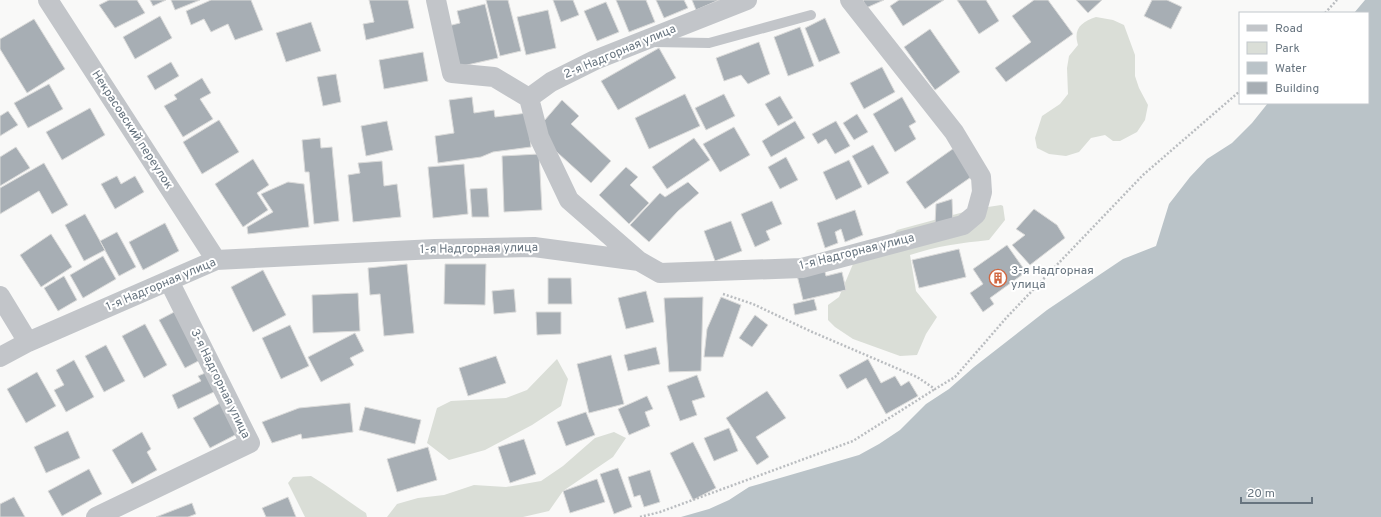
<svg xmlns="http://www.w3.org/2000/svg" width="1381" height="517" font-family="Overpass,sans-serif">
<rect width="100%" height="100%" fill="#f9f9f8"/>
<path fill="#daded7" d="M1096,17l17,3 11,5 11,30v21l4,12 9,17 -3,15 -8,12 -17,9h-7l-8,-6 -14,3 -12,14 -13,4 -17,-2 -12,-6 -2,-10 7,-22 18,-12 8,-10 -1,-26 2,-12 9,-11c-5,-16 3,-23 18,-28z
M1001,205l2,1 2,14 -16,20c-28,3 -52,6 -79,15l6,36 21,26 -11,17 -9,21 -17,1 -47,-17 -18,-12 -7,-7v-15l11,-8 14,-33 19,-7 25,-27 78,-21z
M557,359l11,20 -7,27 -29,19 -47,25 -36,10 -22,-17 10,-35 14,-7 55,-3 21,-8z
M614,432l12,6 -13,19 -50,34 -14,20 -26,6h-136l10,-13 21,-6 26,-3 30,-10 32,2 35,-6 22,-15 32,-28z
M311,476c19,11 36,25 55,37l1,4h-62l-17,-34 5,-6z"/>
<path fill="#bac3c8" d="M1365,0h16v517h-700l28,-8 20,-9 20,-13 110,-32 20,-11 21,-14 26,-26 23,-15 25,-22 73,-57 76,-51 33,-13 13,-42 21,-27 17,-18 25,-16 20,-20 16,-20h100v-90h-14z"/>
<path fill="#a7aeb4" stroke="#dbdbda" d="M109,0h28l8,13 -30,15 -16,-23z
M150,0h16l-13,6z
M171,0h29l-25,10z
M211,0h40l12,30 -28,10 -7,-16 -17,8 -7,-13 -13,6 -5,-14z
M369,0h39l6,28 -48,12 -3,-16 11,-2z
M486,0h22l13,51 -21,5z
M553,0h20l6,15 -18,7z
M616,0h30l9,22 -26,10z
M656,0h28l4,8 -24,10z
M692,0h27l-23,10z
M863,0h21l-18,8z
M899,0h45l-41,26 -13,-20z
M957,0h29l13,21 -20,13z
M1034,0h14l25,34 -67,48 -11,-14 36,-26 -19,-26z
M1076,0h26l-14,13z
M1152,0h15l15,7 -11,22 -27,-13z
M606,2l13,30 -22,9 -13,-30z
M485,4l13,54 -40,9 -10,-41 12,-3 -3,-12z
M548,10l8,38 -30,7 -9,-38z
M160,16l12,22 -37,21 -12,-22z
M825,18l15,35 -21,9 -14,-34z
M34,19l31,50 -38,24 -27,-44v-10z
M311,22l10,29 -35,11 -10,-29z
M800,27l14,39 -26,10 -14,-39z
M930,29l30,43 -25,18 -31,-43z
M759,42l11,32 -22,10 -7,-9 -17,6 -8,-23z
M659,48l17,30 -58,32 -17,-29z
M423,52l5,29 -44,8 -5,-29z
M171,62l8,14 -24,14 -8,-14z
M882,67l13,25 -31,17 -14,-26z
M336,74l5,28 -18,4 -6,-29z
M202,78l9,15 -11,6 13,20 -30,18 -19,-31 13,-7 -3,-4z
M49,84l14,25 -35,19 -14,-25z
M685,94l15,32 -51,23 -14,-31z
M724,94l11,22 -29,14 -11,-22z
M780,96l13,22 -15,8 -13,-22z
M472,97l2,16 20,-3 1,7 32,-4 4,34 -38,5 -12,5 -43,6 -3,-27 19,-3 -5,-33z
M902,97l14,25 -7,4 7,13 -21,13 -22,-38z
M562,100l17,16 -8,8 40,37 -20,22 -43,-39 -4,-23z
M90,108l15,27 -43,25 -16,-28z
M8,111l10,14 -18,11v-20z
M857,114l11,18 -14,8 -11,-17z
M219,120l20,32 -37,22 -19,-32z
M387,121l6,29 -27,6 -5,-30z
M795,121l10,17 -34,19 -9,-16z
M836,121l14,25 -15,8 -9,-15 -8,5 -6,-10z
M734,127l16,28 -30,17 -17,-28z
M320,138l1,10 11,-1 7,74 -25,3 -5,-52h-4l-3,-32z
M694,138l16,22 -43,29 -15,-22z
M873,145l16,28 -21,12 -16,-29z
M16,147l14,21 -30,18v-29z
M954,148l20,27 -49,34 -19,-27z
M539,154l3,56 -38,2 -2,-56z
M786,157l12,23 -18,9 -12,-22z
M253,159l16,26 -12,8 11,17 -25,17 -28,-43z
M849,160l13,27 -26,13 -13,-28z
M382,161l2,25 13,-2 4,33 -48,5 -5,-47 12,-2 -2,-10z
M44,163l24,42 -16,9 -13,-23 -39,23v-26z
M464,164l4,50 -35,4 -5,-51z
M626,167l12,10 -8,8 19,18 -20,21 -30,-29z
M117,176l4,8 14,-8 9,16 -29,17 -14,-25z
M288,182l16,2 5,43 -61,7 -1,-7 26,-15 -12,-18z
M688,182l11,11 -21,18 -29,31 -19,-17 30,-32 5,4z
M487,188l2,29h-17l-2,-28z
M952,199l1,24 -18,1 1,-20z
M772,201l10,23 -16,7 4,9 -15,7 -14,-33z
M1034,209l23,16 8,13 -35,27 -18,-20 13,-10 -9,-6z
M855,210l8,25 -18,7 -4,-13 -6,3 3,11 -13,5 -8,-25z
M85,214l20,36 -21,11 -19,-36z
M731,221l11,30 -27,10 -11,-30z
M165,223l14,28 -36,19 -14,-28z
M117,232l19,35 -17,9 -19,-35z
M51,234l21,33 -31,20 -21,-32z
M1007,245l19,27 -36,26 4,6 -11,8 -13,-19 13,-9 -10,-15z
M959,249l7,28 -47,11 -7,-28z
M103,256l13,23 -33,19 -13,-23z
M407,264l7,69 -30,3 -4,-42 -10,1 -2,-27z
M445,264h41l-1,41 -41,-1z
M823,264l3,12 16,-4 4,18 -43,10 -7,-29z
M263,270l23,45 -33,17 -22,-45z
M64,276l13,24 -19,11 -14,-23z
M548,278h23l1,26h-24z
M514,289l2,23 -22,2 -2,-23z
M646,291l8,31 -28,7 -8,-31z
M358,293l2,38 -47,2 -1,-38z
M703,297l-2,74 -32,1 -5,-74z
M721,297l20,8 -18,52h-19l3,-28z
M814,299l3,11 -22,5 -2,-11z
M178,310l26,48 -19,10 -26,-48z
M536,312h25v22l-24,1z
M755,315l13,10 -16,22 -13,-9z
M145,324l22,41 -23,13 -22,-42z
M290,325l19,41 -28,13 -19,-41z
M355,333l9,18 -14,7 4,7 -33,17 -13,-25z
M106,345l19,36 -21,11 -19,-36z
M656,347l4,17 -32,7 -4,-16z
M611,355l13,49 -35,9 -12,-49z
M496,356l10,27 -38,13 -9,-28z
M868,359l13,24 14,-7 6,10 8,-5 9,15 -32,18 -20,-36 -19,11 -8,-14z
M74,360l20,37 -28,15 -12,-22 10,-5 -8,-15z
M210,371l8,19 -40,19 -6,-14 29,-14 -3,-5z
M37,372l19,34 -30,17 -19,-34z
M697,375l8,22 -13,4 5,14 -17,6 -13,-35z
M767,391l19,27 -30,19 13,20 -12,8 -31,-47z
M647,396l6,13 -8,3 5,14 -21,9 -11,-26z
M220,403l17,31 -27,14 -17,-30z
M350,403l3,29 -51,7 -1,-5 -29,9 -10,-21 37,-14z
M365,407l56,13 -6,24 -56,-14z
M586,412l9,23 -29,11 -9,-24z
M729,428l9,23 -24,10 -10,-23z
M68,431l12,27 -34,15 -12,-26z
M142,432l9,17 -4,3 10,18 -25,14 -20,-34z
M524,439l12,35 -26,9 -12,-36z
M693,442l23,46 -23,12 -23,-47z
M428,447l9,33 -40,12 -10,-33z
M618,468l14,39 -18,7 -14,-40z
M89,469l13,25 -40,22 -14,-25z
M650,470l10,32 -16,5 -4,-12 -6,2 -6,-20z
M597,479l8,23 -35,11 -7,-22z
M14,497l11,20h-25v-13z
M288,497l8,20h-30l-4,-9z
M192,503l4,11 -8,3h-32z"/>
<g fill="none" stroke-linecap="round" stroke-linejoin="round">
<path stroke="#babdc0" stroke-width="2.5" stroke-dasharray="2 2" stroke-linecap="butt" d="M1325,13l12,-13
M723,294l30,10 57,27 107,46 18,12 20,-12 52,-60 136,-142 97,-84
M640,517l20,-5 193,-71 82,-52"/>
<path stroke="#c2c5c9" stroke-width="10" d="M654,42l55,1 102,-28"/>
<path stroke="#c2c5c9" stroke-width="20" d="M48,0l168,260
M436,0l16,73 42,4 35,21 22,-16 44,-22 152,-60
M529,98l10,39 30,63 70,61
M0,296l28,46
M0,357l28,-15 188,-82 219,-11 99,-2 105,14 21,12 142,-5 161,-43 13,-11 6,-22 -1,-15 -27,-45 -104,-132
M96,517l154,-74 -81,-162"/>
</g>
<defs>
<symbol id="building-ring" viewBox="-11 -11 22 22"><circle r="9.5" fill="#fff" stroke="#d16741" stroke-width="1.5"/><path d="M-4-6H4V6H1V3H-1V6H-4ZM-2.5-4.3h1.7v1.8h-1.7ZM.8-4.3h1.7v1.8H.8ZM-2.5-1h1.7V.8h-1.7ZM.8-1h1.7V.8H.8Z" fill="#d16741"/></symbol>
</defs>
<g fill-rule="evenodd">
<use href="#building-ring" x="988" y="268" width="20" height="20"/>
</g>
<g text-anchor="middle" dominant-baseline="central" stroke-width="4" stroke-linejoin="round" paint-order="stroke">
<g font-size="12" fill="#67747f" stroke="#fff">
<text transform="translate(620 52) rotate(-23)">2-я Надгорная улица</text>
<text transform="translate(132 130) rotate(57)">Некрасовский переулок</text>
<text transform="translate(479 249) rotate(-1)">1-я Надгорная улица</text>
<text transform="translate(857 252) rotate(-14)">1-я Надгорная улица</text>
<text transform="translate(161 285) rotate(-23)">1-я Надгорная улица</text>
<text transform="translate(220 384) rotate(64)">3-я Надгорная улица</text>
</g>
<g font-size="12" fill="#67747f" stroke="#fff" text-anchor="start">
<text x="1011" y="271">3-я Надгорная<tspan x="1011" dy="14">улица</tspan></text>
</g>
</g>
<rect x="1239" y="12" width="130" height="92" fill="#ffffff" stroke="#c2c7cc"/>
<rect x="1247" y="25" width="20" height="6" fill="#c2c5c9" stroke="#c2c7cc"/>
<text x="1275" y="32" font-size="12" fill="#67747f">Road</text>
<rect x="1247" y="42" width="20" height="12" fill="#daded7" stroke="#c2c7cc"/>
<text x="1275" y="52" font-size="12" fill="#67747f">Park</text>
<rect x="1247" y="62" width="20" height="12" fill="#bac3c8" stroke="#c2c7cc"/>
<text x="1275" y="72" font-size="12" fill="#67747f">Water</text>
<rect x="1247" y="82" width="20" height="12" fill="#a7aeb4" stroke="#c2c7cc"/>
<text x="1275" y="92" font-size="12" fill="#67747f">Building</text>
<path d="M1241 497v6h71v-6" fill="none" stroke="#67747f" stroke-width="2"/>
<text x="1247" y="497" font-size="12" fill="#67747f" stroke="#ffffff" stroke-width="3" paint-order="stroke">20 m</text>
</svg>
